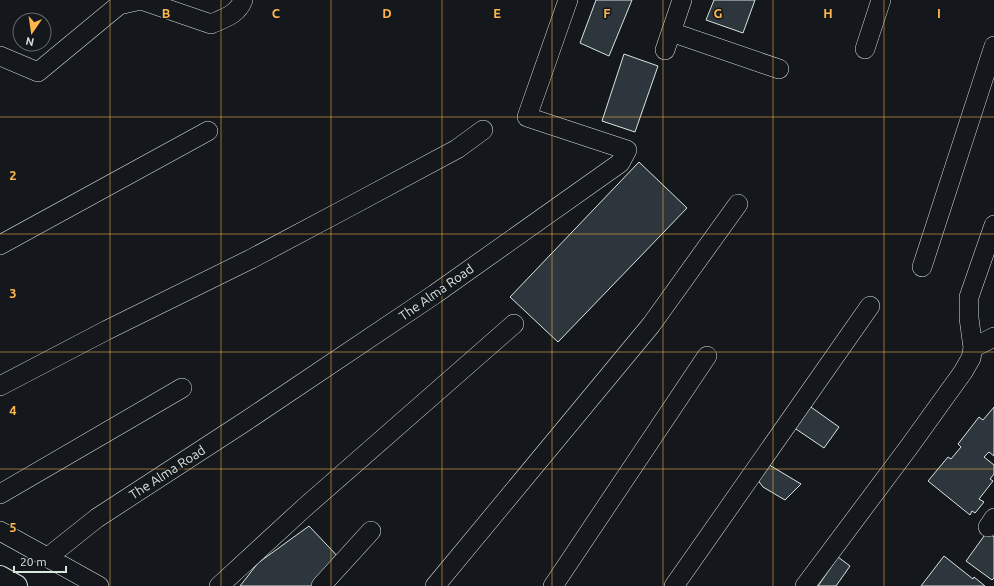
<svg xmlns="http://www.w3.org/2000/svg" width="994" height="586" font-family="Ubuntu,sans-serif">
<rect width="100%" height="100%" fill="#14181c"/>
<path fill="#2c363c" stroke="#d8e6dc" d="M596,0h36l-23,56 -29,-13z
M714,0h41l-12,33 -37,-13z
M624,54l34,12 -23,66 -33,-11z
M639,162l48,46 -129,134 -48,-45z
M808,405l31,22 -15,21 -31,-21z
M994,407v49l-5,-4 -5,5 10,8v9l-4,5 3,2 -14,18 5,3 -9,11 -3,-2 -2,4 -42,-34 20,-24 3,2 10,-12 -3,-3 21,-27 4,3z
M766,463l35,21 -16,16 -22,-13 -6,-8z
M309,526l34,36 -26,24h-77l18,-23z
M987,532l7,5v41l-2,2 -26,-19z
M944,556l29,23 1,-2 11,9h-64z
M838,557l12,9 -14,20h-18z"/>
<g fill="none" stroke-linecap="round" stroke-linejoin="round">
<defs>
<path id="minor" d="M141,0l70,24c14,-6 27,-10 32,-24
M671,32l108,37
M865,49l16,-49
M665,50l17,-50
M0,56l38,16 81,-67 22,-5
M0,245l208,-114
M922,267l72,-221
M973,348l21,-11
M0,386l107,-56 144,-71 94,-50 112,-60 26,-19
M0,494l182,-106
M988,527l6,-9
M0,531l99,55
M48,557l49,-39 149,-97 189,-127 185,-131 7,-13 -100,-33 41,-117
M219,586l85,-78 210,-184
M321,586l50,-55
M435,586l216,-261 87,-121
M553,586l154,-230
M674,586l196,-280
M805,586l104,-139 54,-75 8,-14 2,-10 -4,-30v-21l25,-72"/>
<path id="highway" d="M0,577l16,9"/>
</defs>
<use href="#minor" stroke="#d8e6dc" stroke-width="20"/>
<use href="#highway" stroke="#d8e6dc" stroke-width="24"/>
<use href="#minor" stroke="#14181c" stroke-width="19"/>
<use href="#highway" stroke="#14181c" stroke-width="22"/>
</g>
<path fill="none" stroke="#ffb74d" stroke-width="1" stroke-opacity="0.55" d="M110,0v586M221,0v586M331,0v586M442,0v586M552,0v586M663,0v586M773,0v586M884,0v586M0,117h994M0,234h994M0,352h994M0,469h994"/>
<g text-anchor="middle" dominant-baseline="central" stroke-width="3" stroke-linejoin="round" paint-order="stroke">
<g font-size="13" fill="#d8e6dc" stroke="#14181c">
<text transform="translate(436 292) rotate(-35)">The Alma Road</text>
<text transform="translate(167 472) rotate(-33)">The Alma Road</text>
</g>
</g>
<g font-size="13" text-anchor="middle" font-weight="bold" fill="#ffb74d" stroke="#14181c" stroke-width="3" stroke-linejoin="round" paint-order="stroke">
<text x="166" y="18">B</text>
<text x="276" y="18">C</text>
<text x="387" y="18">D</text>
<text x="497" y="18">E</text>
<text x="607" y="18">F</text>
<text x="718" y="18">G</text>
<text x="828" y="18">H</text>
<text x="939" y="18">I</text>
<text x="13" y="180">2</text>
<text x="13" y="298">3</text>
<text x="13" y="415">4</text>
<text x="13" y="532">5</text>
</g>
<g transform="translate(32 32) rotate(193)"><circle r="19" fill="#14181c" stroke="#626a69"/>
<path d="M0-3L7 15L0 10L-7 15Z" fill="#ffb74d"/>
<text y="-6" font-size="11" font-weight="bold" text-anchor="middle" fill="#d8e6dc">N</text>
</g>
<path d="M14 566v6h52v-6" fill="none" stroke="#d8e6dc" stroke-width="2"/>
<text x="20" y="566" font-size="12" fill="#d8e6dc" stroke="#14181c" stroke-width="3" paint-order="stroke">20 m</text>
</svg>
